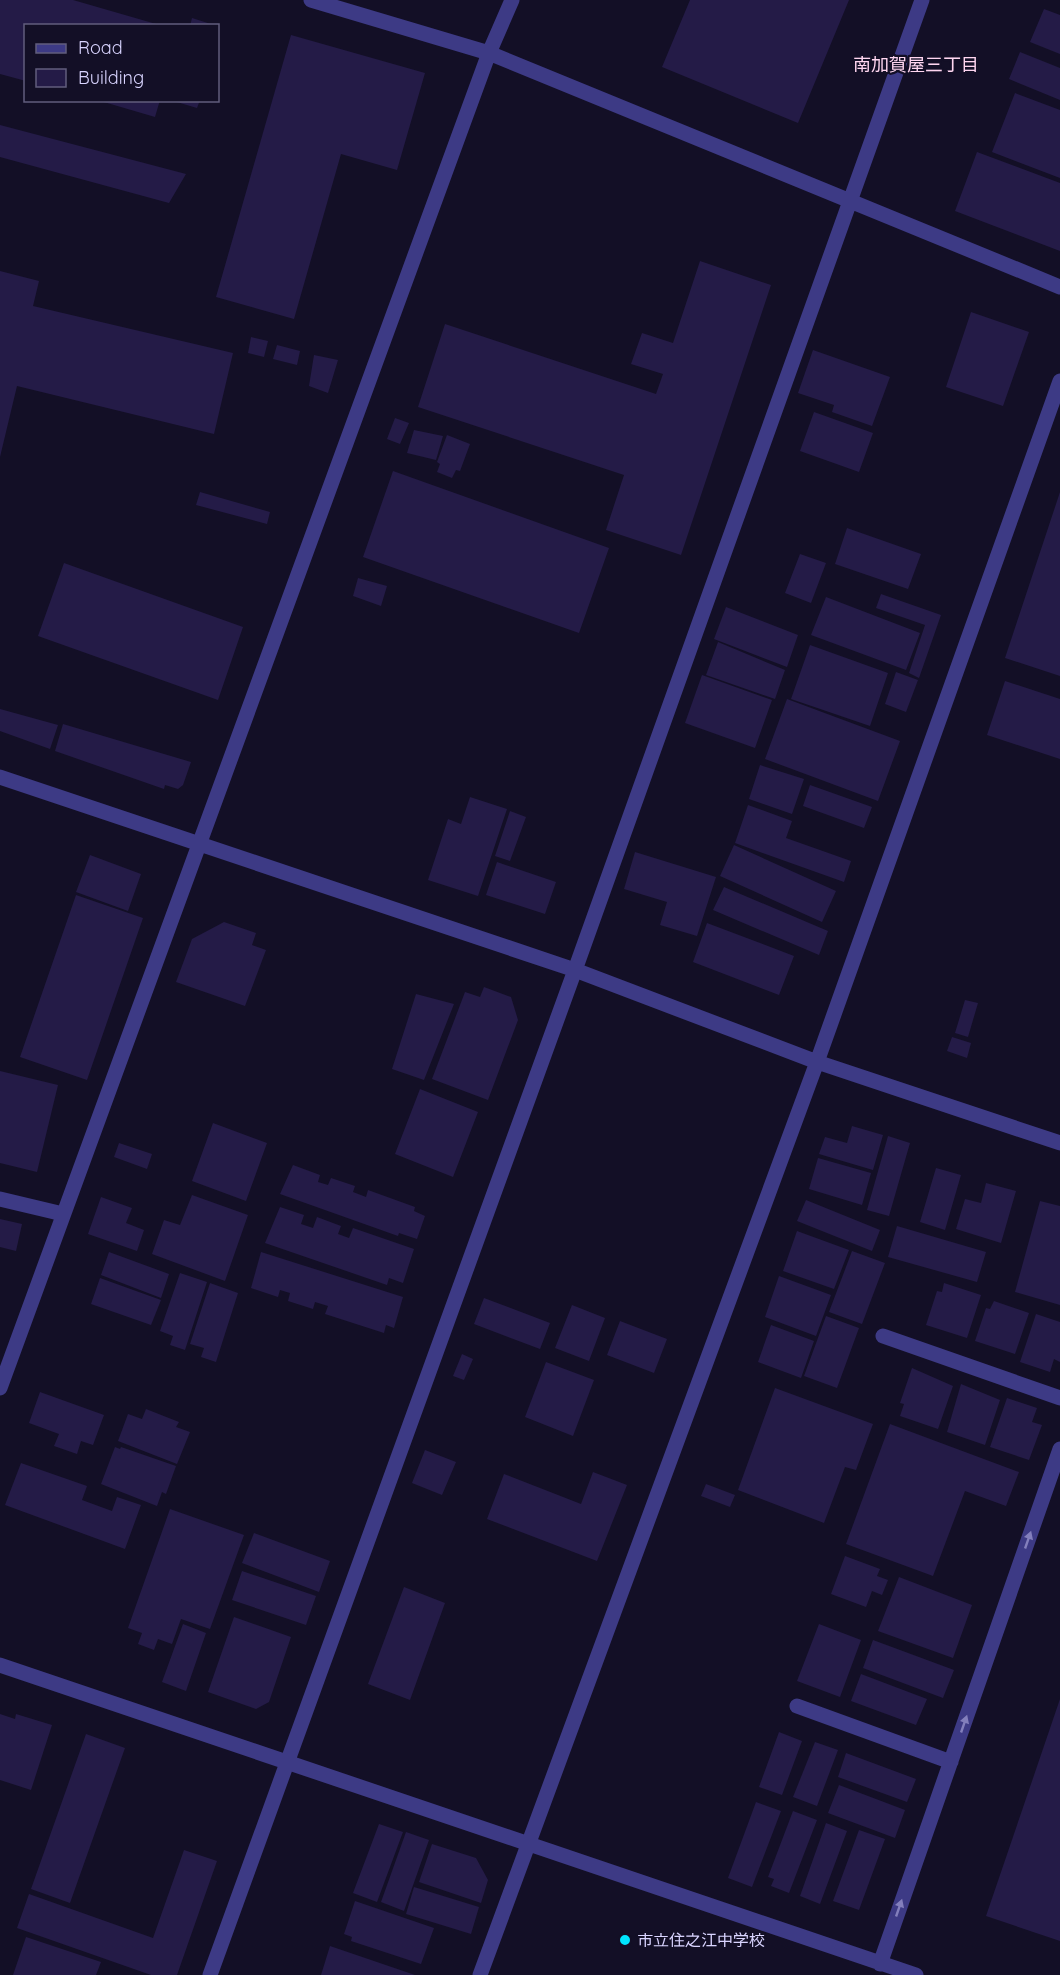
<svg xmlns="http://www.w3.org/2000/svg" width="1060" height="1975" font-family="Quicksand,'Noto Sans JP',sans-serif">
<rect width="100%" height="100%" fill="#130f26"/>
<path fill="#241b47" d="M0,0h73l90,26h-137v55l-26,-7z
M690,0h159l-51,123 -136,-56z
M1044,9l16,6v39l-30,-12z
M192,18l22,7v1h-24z
M291,35l134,38 -28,97 -56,-16 -47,165 -78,-22z
M1020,52l40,16v32l-51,-21z
M1015,93l45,17v68l-68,-26z
M97,100h63l-5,17z
M170,100h30l-3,8z
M0,125l186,49 -17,29 -169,-46z
M977,152l83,31v68l-105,-40z
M700,261l71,24 -90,270 -75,-25 18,-55 -206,-68 27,-83 211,70 7,-20 -32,-10 11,-31 31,10z
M0,271l39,10 -6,25 200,47 -19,81 -197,-48 -17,71z
M971,312l58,20 -26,74 -57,-19z
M251,337l17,4 -4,16 -16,-4z
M277,345l23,6 -3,14 -24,-6z
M813,350l77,27 -18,49 -40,-14 2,-7 -36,-12z
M314,355l24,5 -10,33 -19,-7z
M814,412l59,21 -14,39 -59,-21z
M395,418l14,5 -9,21 -13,-5z
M414,430l29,6 -7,24 -29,-7z
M447,435l23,9 -10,27 -4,-1 -4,8 -15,-6 3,-8 -3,-2z
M393,471l216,77 -30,85 -216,-76z
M200,492l70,20 -3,12 -71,-19z
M1060,492v184l-55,-18z
M847,528l74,26 -13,35 -73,-25z
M800,554l26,9 -15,40 -26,-10z
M64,563l179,64 -25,73 -180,-64z
M358,578l29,8 -6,20 -28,-10z
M881,594l60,21 -22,63 -10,-5 16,-48 -49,-17z
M826,597l94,36 -14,37 -95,-35z
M726,607l72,28 -11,32 -73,-28z
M718,642l67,28 -10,29 -69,-24z
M810,645l78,28 -18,53 -79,-27z
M896,672l22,8 -12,32 -21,-8z
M702,675l70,25 -17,48 -70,-25z
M1005,681l55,18v60l-73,-24z
M787,699l113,42 -22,60 -113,-42z
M0,709l58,16 -8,24 -50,-18z
M63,724l128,38 -8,23 -5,4 -13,-4 -1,4 -109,-38z
M760,765l44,14 -12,35 -43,-15z
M810,785l62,22 -8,21 -61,-22z
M470,797l37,12 -29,87 -50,-16 20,-61 13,5z
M748,805l44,16 -6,17 65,23 -7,21 -109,-39z
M510,811l16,6 -16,44 -15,-5z
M734,845l102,46 -14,31 -102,-46z
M635,852l81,25 -19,59 -37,-11 7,-23 -43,-13z
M90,855l51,19 -13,37 -52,-19z
M497,862l59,20 -11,32 -59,-19z
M724,887l104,44 -9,24 -106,-45z
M76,895l67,23 -56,162 -67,-23z
M224,922l32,11 -4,12 14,5 -21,56 -69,-24 16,-43z
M707,923l87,33 -15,39 -86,-33z
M484,987l27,10 7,23 -30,80 -56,-21 33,-87 15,5z
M416,994l38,10 -30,76 -32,-11z
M965,1000l13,3 -10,34 -13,-4z
M952,1037l19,6 -4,15 -20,-7z
M0,1071l58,14 -21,87 -37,-9z
M420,1089l58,23 -25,65 -58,-23z
M213,1123l54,20 -21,58 -54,-20z
M852,1126l31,9 -10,35 -54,-16 6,-17 22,6z
M888,1136l22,7 -21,73 -22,-6z
M119,1143l33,11 -5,15 -33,-12z
M818,1158l53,15 -9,32 -53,-16z
M293,1165l27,10 -2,7 10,3 3,-7 24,8 -2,6 13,5 2,-7 47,17 -1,4 11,5 -8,23 -18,-6 -1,3 -118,-42z
M936,1168l25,7 -16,55 -25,-8z
M986,1183l30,8 -15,52 -45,-14 9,-30 16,4z
M192,1195l56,20 -23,66 -73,-27 12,-34 16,5z
M101,1197l31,11 -6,15 18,7 -7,21 -49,-17z
M806,1200l74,30 -8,21 -75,-30z
M1040,1201l20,5v99l-45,-13z
M280,1207l24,8 -3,9 12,4 4,-11 24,9 -3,8 11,4 4,-10 61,21 -11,34 -14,-5 -2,7 -122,-42z
M0,1219l22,5 -6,27 -16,-4z
M897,1226l89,26 -9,30 -89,-25z
M797,1231l52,19 -15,39 -51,-18z
M852,1251l33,12 -23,61 -33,-12z
M109,1252l60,22 -8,24 -60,-23z
M261,1252l142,45 -9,31 -8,-3 -2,8 -59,-19 3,-8 -13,-4 -2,7 -25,-8 2,-8 -10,-3 -2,7 -27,-9z
M180,1273l27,9 -22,68 -15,-5 3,-9 -13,-5z
M779,1276l52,19 -15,41 -51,-19z
M100,1278l61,22 -10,25 -60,-21z
M210,1283l28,10 -22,69 -15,-5 3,-9 -14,-4z
M944,1283l37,12 -14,43 -41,-13 11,-34 5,1z
M484,1298l66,25 -10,26 -66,-25z
M994,1301l35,12 -14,41 -40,-13 11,-33 4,1z
M572,1305l33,13 -16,43 -34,-13z
M1036,1314l24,8v40l-6,-3 -4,13 -30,-10z
M826,1316l33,12 -22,60 -33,-12z
M620,1321l47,18 -13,34 -47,-18z
M771,1325l43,16 -13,37 -43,-16z
M462,1354l11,5 -9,21 -11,-4z
M546,1362l48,18 -21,56 -48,-19z
M912,1368l41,18 -15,43 -38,-13 4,-12 -4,-1z
M961,1384l39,16 -15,45 -38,-13z
M775,1388l98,36 -17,46 -11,-3 -21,56 -86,-33z
M40,1392l64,23 -11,30 -12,-4 -4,13 -23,-8 5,-12 -30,-11z
M1007,1398l30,10 -5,14 10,3 -13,35 -39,-13z
M146,1409l33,13 -3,5 14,5 -13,32 -59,-23 10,-27 14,5z
M890,1424l129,48 -13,34 -41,-15 -32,85 -87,-32z
M115,1447l5,2 1,-2 55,19 -10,28 -4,-2 -5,14 -56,-22z
M425,1450l31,12 -14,33 -30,-12z
M21,1463l66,23 -5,14 30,11 5,-14 24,8 -16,44 -120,-44z
M593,1472l34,13 -30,76 -110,-42 17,-45 77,30z
M706,1484l29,11 -5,12 -29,-11z
M170,1509l74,26 -34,94 -29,-10 -9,25 -14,-5 -4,11 -16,-6 4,-11 -14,-5z
M254,1533l76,28 -11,31 -77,-29z
M845,1556l35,13 -3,7 11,4 -6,15 -10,-4 -6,16 -35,-13z
M242,1571l74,25 -10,29 -74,-25z
M899,1577l73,28 -19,53 -75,-27z
M404,1587l41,16 -35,97 -42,-16z
M234,1617l57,20 -22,65 -13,7 -48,-17z
M183,1624l23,9 -20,58 -24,-9z
M819,1624l42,16 -21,57 -43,-16z
M873,1640l81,30 -11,28 -80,-30z
M861,1674l66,25 -11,26 -65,-24z
M1060,1699v242l-74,-25z
M0,1714l15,5 1,-5 36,11 -21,65 -31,-10z
M779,1732l23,9 -20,54 -23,-8z
M86,1734l39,14 -55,155 -39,-14z
M815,1742l23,8 -21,56 -24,-9z
M846,1753l70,26 -9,23 -69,-25z
M839,1785l66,25 -10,28 -67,-25z
M756,1802l25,9 -29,76 -24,-9z
M793,1811l24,9 -28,73 -18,-7 3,-7 -6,-2z
M826,1823l21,8 -27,73 -20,-8z
M379,1824l24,8 -26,70 -24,-9z
M859,1830l26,9 -26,71 -26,-9z
M406,1832l23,8 -25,71 -23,-9z
M432,1844l44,14 12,22 -7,23 -62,-21z
M184,1850l33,11 -40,114h-26l-134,-47 12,-34 124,44z
M414,1887l65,20 -8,27 -65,-20z
M355,1901l79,27 -13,36 -70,-23 1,-4 -8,-3z
M26,1937l75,25 -5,13h-83z
M330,1946l85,29h-94z"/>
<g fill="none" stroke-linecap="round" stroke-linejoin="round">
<path stroke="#3d3a85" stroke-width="15" d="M311,0l178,53 571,234
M0,777l575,193 242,92 243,81
M0,1199l63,15
M883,1336l177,62
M0,1388l489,-1335 23,-53
M0,1665l916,310
M797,1706l154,56
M880,1964l180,-515
M210,1975l365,-1005 347,-970
M480,1975l337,-913 243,-681"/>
</g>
<defs><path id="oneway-solid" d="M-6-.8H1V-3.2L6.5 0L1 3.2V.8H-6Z" transform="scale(1.5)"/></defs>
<g fill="#837fbc">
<use href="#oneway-solid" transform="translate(1028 1540) rotate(-71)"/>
<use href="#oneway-solid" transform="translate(964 1724) rotate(-71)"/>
<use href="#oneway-solid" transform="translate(899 1908) rotate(-71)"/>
</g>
<circle fill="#00e5ff" stroke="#130f26" stroke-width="2" cx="625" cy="1940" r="6"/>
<g text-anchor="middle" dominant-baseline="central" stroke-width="4.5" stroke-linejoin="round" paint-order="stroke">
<g font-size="16" fill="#d9d4ff" stroke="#130f26" text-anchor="start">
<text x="637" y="1940">市立住之江中学校</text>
</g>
<g font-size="18" fill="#ffd6f0" stroke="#130f26">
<text x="916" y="64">南加賀屋三丁目</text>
</g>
</g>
<rect x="24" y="24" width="195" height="78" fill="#130f26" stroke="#625e7d" stroke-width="1.5"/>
<rect x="36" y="44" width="30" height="9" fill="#3d3a85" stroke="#625e7d" stroke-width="1.5"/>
<text x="78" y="54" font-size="18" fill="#d9d4ff">Road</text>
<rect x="36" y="69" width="30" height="18" fill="#241b47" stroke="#625e7d" stroke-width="1.5"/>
<text x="78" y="84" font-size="18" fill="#d9d4ff">Building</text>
</svg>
